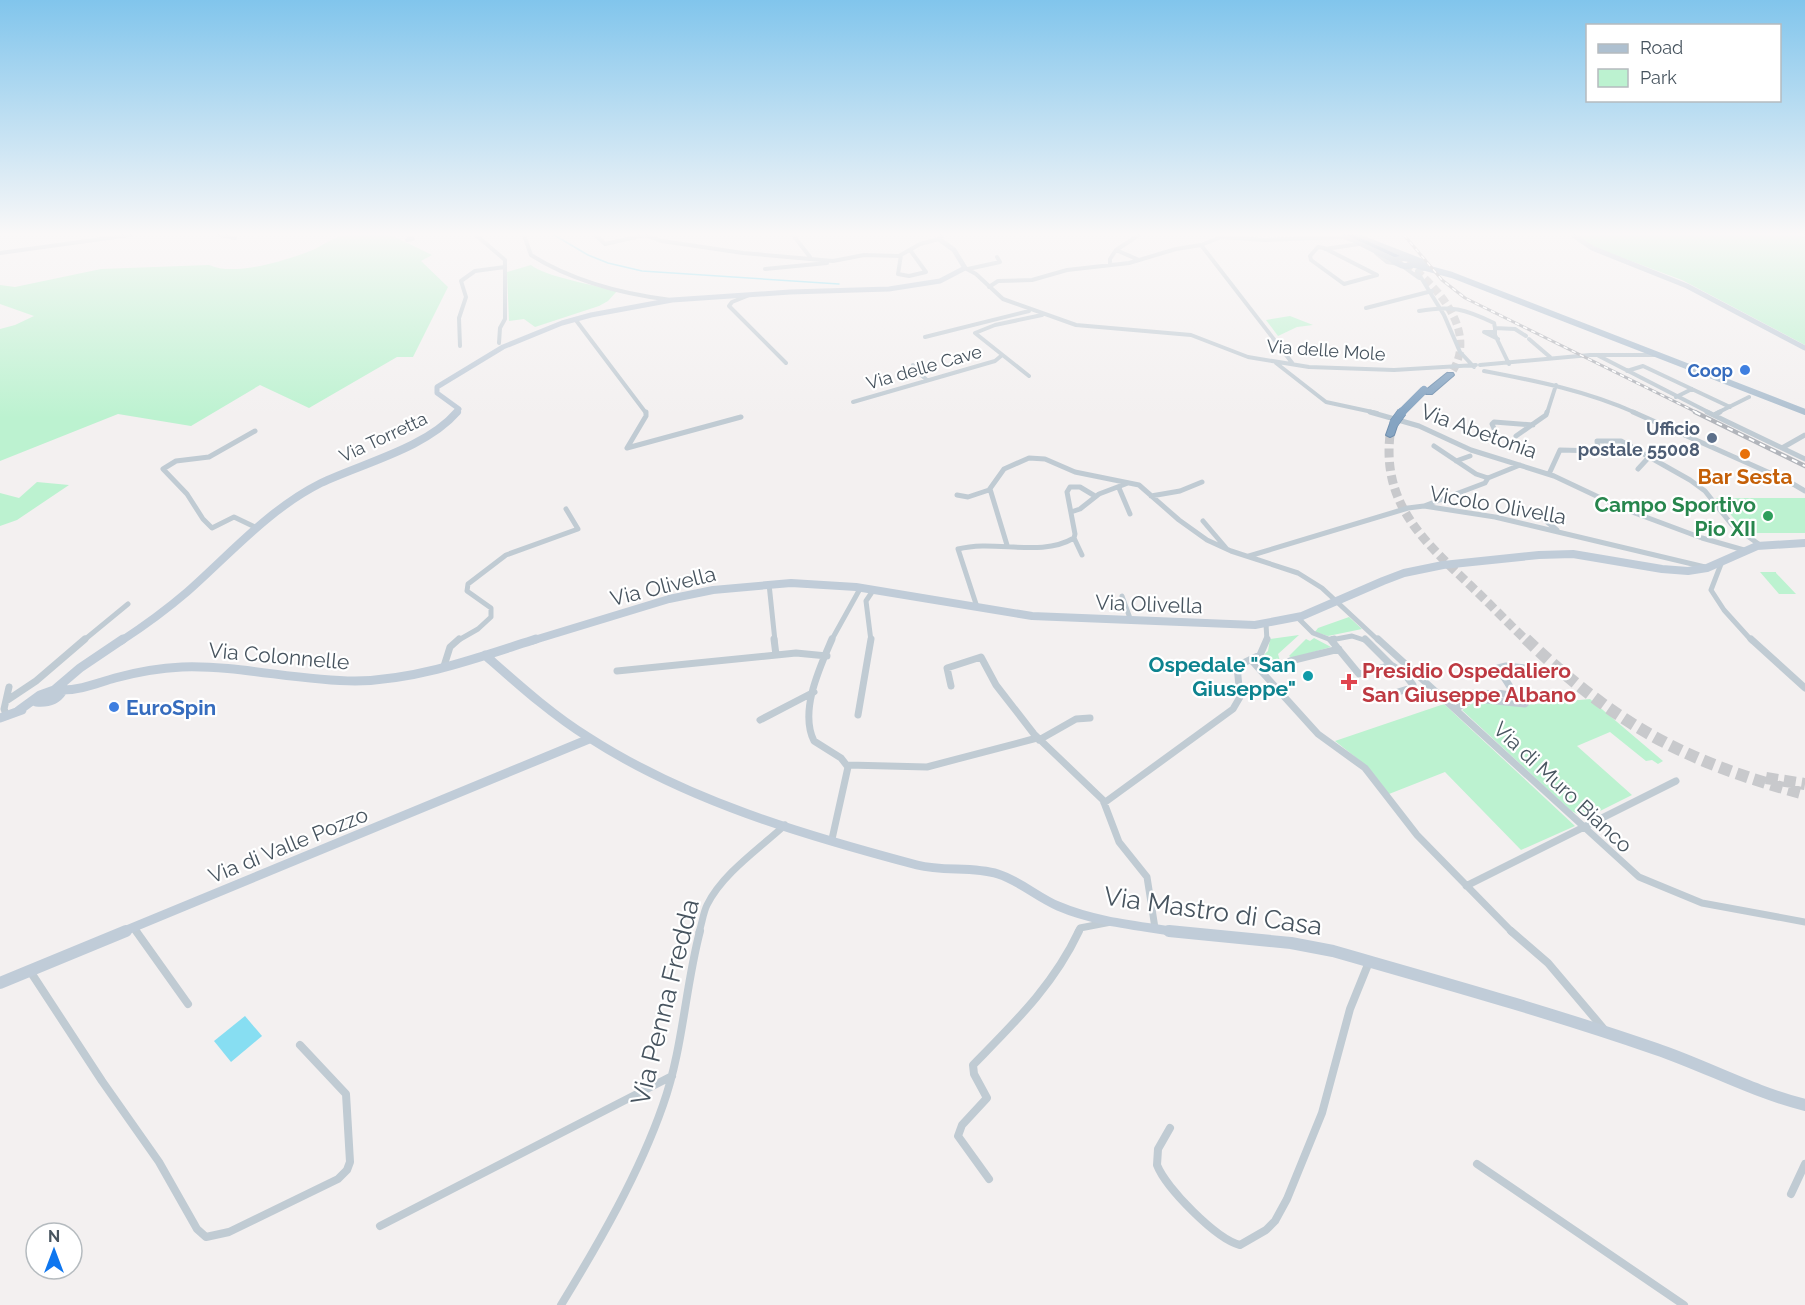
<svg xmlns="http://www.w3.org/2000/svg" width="1805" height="1305" font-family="Raleway,sans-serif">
<rect width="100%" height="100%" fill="#f3f0f0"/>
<path fill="#bcf2d0" d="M345,235h46l41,20 -11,6 27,26 -35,70h-16l-88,51 -49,-23 -69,41 -73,-12 -118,47v-132l15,-4 19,-9 -34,-12v-19l15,2 86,-18 108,-4c26,12 79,-5 106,-16 9,-5 20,-12 30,-14z
M1576,235h221l8,2v108l-123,-65 -86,-32z
M531,265c12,11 67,21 86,26l-9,10 -9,5 -64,21 -11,-8 -15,2 -2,-49z
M1290,316l23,9 -16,2 -19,9 -12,-16z
M37,482l32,3 -52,35 -17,6v-33l19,5z
M1716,498h89v35h-58z
M1776,572v1l20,21h-17l-19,-22z
M1349,617l13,12 -34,7 -13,-4 3,-4z
M1299,635l-21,19 2,7h-23l11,-10 2,-12z
M1314,638l17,9 -39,11 -3,-2 17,-17 4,2z
M1590,699l73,62 -5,3 -6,-4 -6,1 -36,-29 -33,14 55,49 -46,23 -15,-7 -109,-101 13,-8 50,3z
M1444,704l131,122 -54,24 -76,-78 -56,22 -30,-34 -24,-19z"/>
<path fill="#87def2" d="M245,1016l17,20 -31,26 -17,-21z"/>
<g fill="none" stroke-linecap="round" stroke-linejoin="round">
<path stroke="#87def2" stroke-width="1.5" d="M554,235l34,20 20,8 34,8 197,13"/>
<path stroke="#c8c9cc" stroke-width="8" stroke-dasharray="8 4" stroke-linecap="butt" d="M1397,256c36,25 85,74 53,119"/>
<path stroke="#c8c9cc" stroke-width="9" stroke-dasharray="9 4.5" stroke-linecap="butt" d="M1390,435c-8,70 35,107 81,151 19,18 37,37 56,55"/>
<path stroke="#c8c9cc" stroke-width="12" stroke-dasharray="12 6" stroke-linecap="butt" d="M1526,639c89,85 160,124 279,155
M1766,778l39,6"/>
<defs>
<path id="highway" d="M1346,235h8l46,21 -5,1z
M1447,373h6l1,2 -22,19h-6v-4z
M1391,421h3l4,2 -4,12 -4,2 -4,-2z"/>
</defs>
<use href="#highway" stroke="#708fae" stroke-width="2"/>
<path stroke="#c0cbd3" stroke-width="4" d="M220,235l15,3
M476,235l29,25v59l-5,9 -1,15
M524,235l7,20c41,26 92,39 140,45
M595,235l10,9 40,-9 17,6 81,12 90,8 31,-6 35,1 21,-12 19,-5
M793,235l17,22
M410,238l3,1 -6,1z
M1201,245l92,119
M1318,247l6,1 53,27 -33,9 -33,-24 -1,-4z
M1325,249l34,-5
M1116,250l23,-15
M0,253l130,-18
M1376,253l11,9 12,2
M901,255l-3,19 11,2 17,-4 -16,-22
M1110,265v-6l6,-9 23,10
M1401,265l18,13
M965,268l11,6 27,25 73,26 115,10 57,22 61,10 85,3 82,-5
M1426,268l-9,3 27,44 16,37 14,15
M765,269l62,-6
M968,269l32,-7 -3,-5
M989,287l9,-6 34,-1 35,-10 62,-7 47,-14 25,-4 20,-8 43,3 79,-3 8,3
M747,296l-15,6 -3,4 57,57
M1366,308l66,-17
M1419,311c32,-6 46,-2 75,12l1,5
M575,319l71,94
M1495,332h-11l14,7
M925,337l104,-26
M1529,339l21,18
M460,346l-1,-28 7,-21 -5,-16 14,-10 30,-4
M1599,356l111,57
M1276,363l50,39 51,11
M1509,364l-14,-29v-7l20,1 11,7
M913,365l1,4 13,11
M1480,365l110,-10h66
M1484,371c53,10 103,20 152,42
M1627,371l16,-5 87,41
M1029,376l-54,-43 20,-8 47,-10
M1676,397l16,-8
M853,402l142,-41 6,-5
M1547,413l9,-28
M1717,413l32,-16"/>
<path stroke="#c0cbd3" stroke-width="5" d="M646,412v4l-19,32 114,-31
M1370,412l49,14 52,24 83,26 70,33 78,29 42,12
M1633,412l155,69 17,10
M1707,412l98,47
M1714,415l6,-3
M255,431l-46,26 -33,4 -13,8 24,25 16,25 9,9 22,-11 23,11
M1496,433l-4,-9 2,-2 39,3
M1516,436l30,-21 1,-3
M1434,446l42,28 12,4
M1782,448l23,-13
M1456,461l14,-5
M1638,469l12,-13
M1549,474l11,-24 38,1 -1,-10h24l69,39 15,11 27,34 28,20
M1119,488l11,26
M990,489l17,56
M957,495l11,2 21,-7 15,-21 25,-11 16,1 30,13 64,13 40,35 28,20 24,11 67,22 24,15 57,53
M1151,496l29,-5 22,-9
M1424,506l61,-23 3,-5 32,-13
M1071,512l9,-3 19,-15 29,-11
M1535,512l22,18
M1203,521l23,27
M1074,538l8,17
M1249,556l159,-48 16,-2 71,11 210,50
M1721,564l-10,26 13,20 28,31
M769,584l6,57
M1122,596l9,25
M977,607l-19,-58c37,-10 82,9 116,-11l1,-4 -8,-42 3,-5h10l15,9
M1298,618l15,15 18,7
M1266,624l1,17
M1331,640l21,-4 15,5
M83,641l45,-37
M457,641l21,-12 13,-12v-9l-24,-17 1,-7 38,-29 72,-26 -12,-20
M831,641l30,-54
M871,641l-5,-40 8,-12"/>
<path stroke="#c0cbd3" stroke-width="7" d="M774,639l2,16
M1378,639l261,238 63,26 103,19
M1751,639l54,49
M1331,640l28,34 32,-9 -26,-26
M1331,640l3,-1
M1252,661l66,73 47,34 52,67 95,97
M1290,661l49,-12
M1391,665l12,7 10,13 -2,3 -13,4
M444,666l6,-19 9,-8
M617,671l179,-18 31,3
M951,686l-4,-18 34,-11 15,28 38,49 69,66 16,42 28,35 8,51
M1516,696l-18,-28 8,-2 28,3
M6,701l30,-20 49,-42
M1455,709c9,-4 20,-13 30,-15 12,-2 33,0 40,10l-49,-5
M858,715l13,-76
M7,716l-3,-7 5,-22
M760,720l54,-28
M1039,740l37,-21 14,-1
M848,765l79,2 110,-29
M1104,803l129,-94 7,-12 -3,-31 23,-11 7,-16
M832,839l16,-72 -7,-9 -27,-17c-15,-30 6,-74 18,-102
M1466,886l210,-105
M134,928l3,4
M699,932c3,-8 4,-19 8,-27 16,-32 52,-56 78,-80
M1078,932l2,-4 31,-6"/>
<path stroke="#c0cbd3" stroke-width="8" d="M136,931l52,73
M1511,931l37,32 55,65
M30,971l72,110 57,81 38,67 9,8 23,-5 109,-53 9,-9 3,-8 -4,-68 -46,-49
M1170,1128l-12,21 -1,16c9,23 59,74 83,80l26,-15 9,-9 12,-22 35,-86 28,-104 19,-47
M1477,1164l207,141
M989,1179l-31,-43 4,-11 25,-27 -13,-24 -1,-9c42,-43 80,-79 106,-134
M1791,1194l14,-30
M380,1226l292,-150
M561,1305c38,-62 78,-131 102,-200 20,-56 22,-117 37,-174"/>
<path stroke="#c0ccd8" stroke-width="5" d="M1573,235l19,13 95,38 118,62
M1802,235l3,1
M455,413l4,-4 -22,-16v-6l66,-40 59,-24 29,-8 81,-15 118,-8 99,-3 51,-8 25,-13 -11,-18 -15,-11 3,-4"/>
<path stroke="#c0ccd8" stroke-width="8" d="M121,641c23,-15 45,-31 66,-49 43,-38 82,-83 134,-109 42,-20 105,-35 136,-71
M531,641l138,-42 44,-9 78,-7 65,4 176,29 223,9 47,-9 81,-35 21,-8 39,-8 96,-10 34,-1 89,15 26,2 19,-3 50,-22 48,-3"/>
<path stroke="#c0ccd8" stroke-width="9" d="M485,655c33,29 66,59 103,82 99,64 216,98 329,128 27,7 55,1 81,9 22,7 39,23 60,32 37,16 81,20 120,26
M54,690l8,2c-6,9 -16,11 -26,10l4,-7z
M62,690c19,0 35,-7 53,-12 22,-6 45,-10 67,-11 58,-2 115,14 173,14 62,-1 122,-23 181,-42
M53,691l27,-23 43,-29
M18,711l22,-16
M0,718l22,-8
M122,932l467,-193"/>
<path stroke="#c0ccd8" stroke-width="12" d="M1169,931l122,12 42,8c108,31 216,61 323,98 50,17 97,43 149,56
M0,983l126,-52"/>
<path stroke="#aec0d0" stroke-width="6" d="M1345,235l49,25
M1353,235l72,28
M1397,257l13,2 5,5c-8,4 -14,2 -21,-3z
M1415,265l37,10 353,137"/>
<use href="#highway" fill="#85a4c2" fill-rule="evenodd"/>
<defs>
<path id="rail-far1" d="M1404,235l38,45 23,18 233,115"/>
<path id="rail" d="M1695,412l110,54"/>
</defs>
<use href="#rail-far1" stroke="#b2b5bb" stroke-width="3"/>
<use href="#rail" stroke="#b2b5bb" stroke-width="4.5"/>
<use href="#rail-far1" stroke="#fff" stroke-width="1.5" stroke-dasharray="4.5" stroke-linecap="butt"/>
<use href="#rail" stroke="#fff" stroke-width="2" stroke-dasharray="6" stroke-linecap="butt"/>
<defs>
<path id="highway-bridge-far1" d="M1401,413l23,-23"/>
<path id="highway-bridge" d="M1394,423l8,-11"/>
</defs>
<use href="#highway-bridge-far1" stroke="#708fae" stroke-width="8" stroke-linecap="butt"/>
<use href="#highway-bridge" stroke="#708fae" stroke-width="10" stroke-linecap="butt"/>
<use href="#highway-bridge-far1" stroke="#85a4c2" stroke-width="8"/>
<use href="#highway-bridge" stroke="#85a4c2" stroke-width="9"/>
</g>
<linearGradient id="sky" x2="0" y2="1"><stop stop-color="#81c5ec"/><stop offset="0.56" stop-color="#faf8f8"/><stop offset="1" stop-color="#faf8f8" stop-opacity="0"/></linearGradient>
<rect width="1805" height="418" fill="url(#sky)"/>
<g fill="#3f7fe0" stroke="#fff" stroke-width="2">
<circle cx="1745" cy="370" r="6"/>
<circle cx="114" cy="707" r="6"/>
</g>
<circle fill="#5c6f8a" stroke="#fff" stroke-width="2" cx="1712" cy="438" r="6"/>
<circle fill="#e8710a" stroke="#fff" stroke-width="2" cx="1745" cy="454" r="6"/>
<circle fill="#2e9e5b" stroke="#fff" stroke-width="2" cx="1768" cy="516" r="6"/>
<circle fill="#0f9aa8" stroke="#fff" stroke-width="2" cx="1308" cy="676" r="6"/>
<path fill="#e0444e" stroke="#fff" stroke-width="2" d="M1346 673h6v6h6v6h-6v6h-6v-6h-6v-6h6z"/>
<g text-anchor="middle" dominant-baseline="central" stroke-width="4.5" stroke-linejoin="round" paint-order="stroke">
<g font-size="18" fill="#47545f" stroke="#fff">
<text transform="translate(1326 350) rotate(4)">Via delle Mole</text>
<text transform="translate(924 367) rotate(-16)">Via delle Cave</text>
<text transform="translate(383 437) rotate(-25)">Via Torretta</text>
</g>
<g font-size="18" font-weight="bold" fill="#366cbe" stroke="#fff" text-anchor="end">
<text x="1733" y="370">Coop</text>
</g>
<g font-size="18" font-weight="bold" fill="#4e5e75" stroke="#fff" text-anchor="end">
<text x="1700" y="428">Ufficio<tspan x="1700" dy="21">postale 55008</tspan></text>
</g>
<g font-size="21" fill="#47545f" stroke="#fff">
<text transform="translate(1479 431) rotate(20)">Via Abetonia</text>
<text transform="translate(1498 505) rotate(10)">Vicolo Olivella</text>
<text transform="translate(663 586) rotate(-14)">Via Olivella</text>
<text transform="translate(1149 604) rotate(2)">Via Olivella</text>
<text transform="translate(279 656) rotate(5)">Via Colonnelle</text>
<text transform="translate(1563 787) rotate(43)">Via di Muro Bianco</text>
<text transform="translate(288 845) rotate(-22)">Via di Valle Pozzo</text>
</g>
<g font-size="21" font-weight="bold" fill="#c56008" stroke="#fff">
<text x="1745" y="476">Bar Sesta</text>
</g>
<g font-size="21" font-weight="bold" fill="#27864d" stroke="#fff" text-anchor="end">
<text x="1756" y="504">Campo Sportivo<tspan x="1756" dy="24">Pio XII</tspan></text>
</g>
<g font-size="21" font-weight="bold" fill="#0d838f" stroke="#fff" text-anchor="end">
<text x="1296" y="664">Ospedale "San<tspan x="1296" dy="24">Giuseppe"</tspan></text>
</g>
<g font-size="21" font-weight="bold" fill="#be3a42" stroke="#fff" text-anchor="start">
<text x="1362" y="670">Presidio Ospedaliero<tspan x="1362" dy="24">San Giuseppe Albano</tspan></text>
</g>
<g font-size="21" font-weight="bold" fill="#366cbe" stroke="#fff" text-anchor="start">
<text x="126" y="707">EuroSpin</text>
</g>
<g font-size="26" fill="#47545f" stroke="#fff">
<text transform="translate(1213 911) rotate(8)">Via Mastro di Casa</text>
<text transform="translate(665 1002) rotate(-76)">Via Penna Fredda</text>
</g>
</g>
<rect x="1586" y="24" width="195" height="78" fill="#ffffff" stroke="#b5bbbf" stroke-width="1.5"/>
<rect x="1598" y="44" width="30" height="9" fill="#aec0d0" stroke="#b5bbbf" stroke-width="1.5"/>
<text x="1640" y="54" font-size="18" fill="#47545f">Road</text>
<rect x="1598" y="69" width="30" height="18" fill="#bcf2d0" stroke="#b5bbbf" stroke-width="1.5"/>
<text x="1640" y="84" font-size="18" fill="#47545f">Park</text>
<g transform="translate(54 1251)"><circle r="28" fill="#ffffff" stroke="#b5bbbf" stroke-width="1.5"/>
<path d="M0-4.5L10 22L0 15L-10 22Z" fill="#0e76ef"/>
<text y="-9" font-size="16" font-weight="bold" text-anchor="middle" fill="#47545f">N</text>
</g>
</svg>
